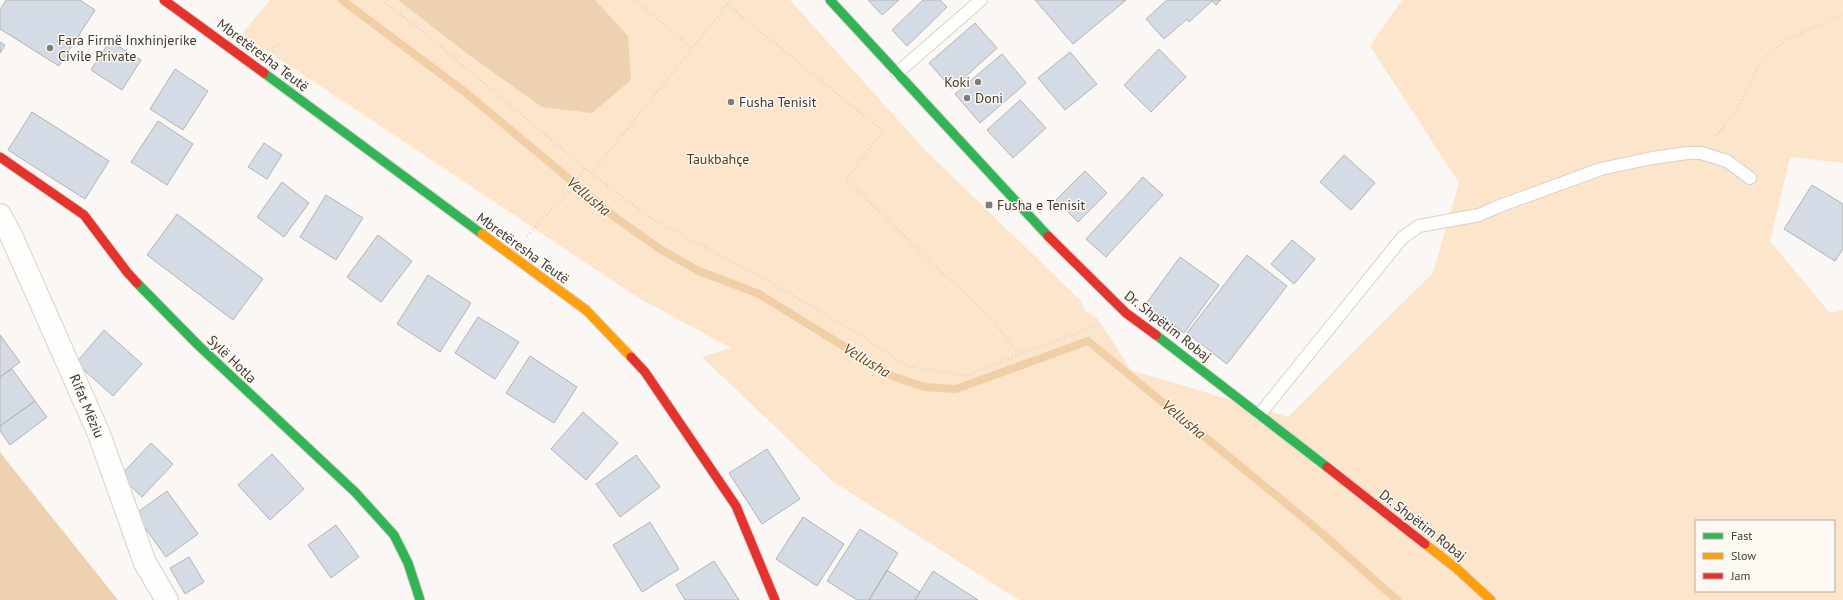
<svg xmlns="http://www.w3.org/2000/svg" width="1843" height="600" font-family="'PT Sans',sans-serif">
<rect width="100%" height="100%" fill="#faf7f4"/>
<path fill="#fce5cb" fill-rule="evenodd" d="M270,0h520l135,150 155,150 5,11 13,8 33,51 157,47 145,-144 26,-90 -89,-137 32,-46h441v163l-53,-6 -20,84 60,72 13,-3v290h-824l-187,-119 -130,-124 29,-9 -94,-51 -395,-263zM1696,521h138v70h-138z"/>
<path fill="#edd1b1" d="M398,0h197l33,36 3,44 -39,33 -50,-6 -73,-52z
M0,452l3,4 115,144h-118z"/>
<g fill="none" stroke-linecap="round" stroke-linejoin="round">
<path stroke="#f1cea6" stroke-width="8" d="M342,0l123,92 151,126 44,31 39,22 60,23 133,82 32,11 32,2 132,-48 229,188 80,71"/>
</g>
<path fill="#d4dbe4" stroke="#b3b4b5" d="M6,0h74l15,10 -36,56 -59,-37v-19z
M868,0h31l-17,15z
M923,0h17l7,7 -40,39 -15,-16z
M1035,0h91l-53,44z
M1167,0h54l-5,5 -4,-4 -23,21 -2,-3 -23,20 -18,-20z
M975,23l22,25 -45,41 -23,-26z
M110,41l31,19 -19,30 -31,-20z
M0,42l5,3 -5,8z
M1159,49l27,28 -35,35 -27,-27z
M1070,52l27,32 -32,26 -27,-32z
M1002,54l24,29 -46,40 -25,-29z
M175,69l33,22 -25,39 -33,-21z
M1020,100l26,28 -33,30 -26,-28z
M32,112l77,49 -24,38 -77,-49z
M158,121l35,23 -26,41 -36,-23z
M264,143l18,12 -15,24 -19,-12z
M1344,155l31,28 -24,27 -31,-28z
M1085,171l22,22 -29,29 -22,-22z
M1143,177l20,18 -57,62 -20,-18z
M282,182l27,21 -25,34 -27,-20z
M1812,185l31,19v45l-8,12 -51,-32z
M326,195l37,23 -27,42 -36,-23z
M177,214l86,65 -30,41 -86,-65z
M378,235l34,26 -31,41 -34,-25z
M1292,240l23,19 -21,25 -23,-20z
M1247,255l40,31 -60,78 -40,-31z
M1180,257l39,28 -35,48 -39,-28z
M428,275l43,28 -31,49 -43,-28z
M478,317l41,25 -24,37 -40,-26z
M104,330l38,34 -29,32 -37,-33z
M0,335l20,27 -20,15z
M530,356l47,31 -23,36 -48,-30z
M12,369l23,32 -35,25v-49z
M35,401l12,16 -37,28 -10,-14v-5z
M583,412l35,31 -32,37 -35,-31z
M151,443l22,21 -31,33 -22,-21z
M767,449l33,50 -38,25 -33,-51z
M272,454l32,35 -34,31 -32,-35z
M636,455l24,32 -40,30 -24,-33z
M167,491l31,43 -32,23 -31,-43z
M803,517l41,27 -27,42 -41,-27z
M650,522l29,47 -37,23 -29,-47z
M336,525l23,32 -28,21 -23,-33z
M860,529l38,24 -29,47h-12l-30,-19z
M189,557l15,25 -19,12 -15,-26z
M714,561l25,39h-54l-9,-15z
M887,570l33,22 -5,8h-46z
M933,571l45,29h-63z"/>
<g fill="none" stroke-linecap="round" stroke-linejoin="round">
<defs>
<path id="lane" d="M897,73l84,-73
M1260,414l142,-176 17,-12 60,-11 18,-8 104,-38 51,-11 36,-5h13l26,8 23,17"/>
<path id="street" d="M0,215l10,18 89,201 46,129 22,37"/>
<path id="fast" d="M830,0l218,236
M264,73l218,161
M137,283l61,62 157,147 39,43 14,28 12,37
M1156,335l171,132"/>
<path id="slow" d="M482,234l104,76 45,47
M1425,544l31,24 35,32"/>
<path id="jam" d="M164,0l100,73
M0,157l84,58 43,57 10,11
M1048,236l78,77 30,22
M631,357l14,15 91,134 39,94
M1327,467l98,77"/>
</defs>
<use href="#lane" stroke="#d6d2cd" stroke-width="14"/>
<use href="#street" stroke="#d6d2cd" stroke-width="24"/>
<use href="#fast" stroke="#d6d2cd" stroke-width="11"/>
<use href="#slow" stroke="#d6d2cd" stroke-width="11"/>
<use href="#jam" stroke="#d6d2cd" stroke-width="11"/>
<path stroke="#d8d7d5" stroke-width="2.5" stroke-dasharray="1 3" stroke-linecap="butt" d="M381,0l43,33 161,135 64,49 117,63 85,49 56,37 59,10 38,-16 97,-36
M635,0l56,48
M727,4l156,127 -37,48 80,78 63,59 30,38
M273,51l7,-9
M1716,136l21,-26 22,-46 13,-14 15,-10 56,-26
M592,173l139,-173
M527,236l38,-40 20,-28"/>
<use href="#lane" stroke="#fefefd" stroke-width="12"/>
<use href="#street" stroke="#fefefd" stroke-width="22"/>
<use href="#fast" stroke="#30b455" stroke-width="9"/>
<use href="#slow" stroke="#ff9f0a" stroke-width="9"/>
<use href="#jam" stroke="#e5322d" stroke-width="9"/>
</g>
<g fill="#807c77" stroke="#fdf8f1" stroke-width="1.5">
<circle cx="50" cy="48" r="4"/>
<circle cx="978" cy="82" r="4"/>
<circle cx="967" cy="98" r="4"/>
<circle cx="731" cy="102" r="4"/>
<rect x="985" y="201" width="8" height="8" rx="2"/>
</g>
<g text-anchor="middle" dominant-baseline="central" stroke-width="3" stroke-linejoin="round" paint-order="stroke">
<g font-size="14" fill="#3f3a34" stroke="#fdf8f1" text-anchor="start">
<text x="58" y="40">Fara Firmë Inxhinjerike<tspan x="58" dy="16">Civile Private</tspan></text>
<text x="970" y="82" text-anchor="end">Koki</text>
<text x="975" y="98">Doni</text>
<text x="739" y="102">Fusha Tenisit</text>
<text x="997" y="205">Fusha e Tenisit</text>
</g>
<g font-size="14" fill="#3f3a34" stroke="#fdf8f1">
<text transform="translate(263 55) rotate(37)">Mbretëresha Teutë</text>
<text transform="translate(523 248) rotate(36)">Mbretëresha Teutë</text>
<text transform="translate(1168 326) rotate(38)">Dr. Shpëtim Robaj</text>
<text transform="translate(232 359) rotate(44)">Sylë Hotla</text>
<text transform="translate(87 406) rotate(67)">Rifat Mëziu</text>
<text transform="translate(1423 525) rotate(38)">Dr. Shpëtim Robaj</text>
</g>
<g font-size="14" fill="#59380b" stroke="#fdf8f1">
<text x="718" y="159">Taukbahçe</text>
</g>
<g font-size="15" font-style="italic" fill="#66441a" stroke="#fdf8f1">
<text transform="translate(589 196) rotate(40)">Vellusha</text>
<text transform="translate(867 360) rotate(31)">Vellusha</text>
<text transform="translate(1184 419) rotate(40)">Vellusha</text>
</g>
</g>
<rect x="1695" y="520" width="140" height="72" fill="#fdf8f1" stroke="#b1aca5"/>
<rect x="1703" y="533" width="20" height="6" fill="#30b455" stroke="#b1aca5"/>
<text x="1731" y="540" font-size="12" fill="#3f3a34">Fast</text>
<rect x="1703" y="553" width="20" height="6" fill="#ff9f0a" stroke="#b1aca5"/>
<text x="1731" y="560" font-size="12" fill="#3f3a34">Slow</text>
<rect x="1703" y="573" width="20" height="6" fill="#e5322d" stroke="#b1aca5"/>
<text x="1731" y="580" font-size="12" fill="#3f3a34">Jam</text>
</svg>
